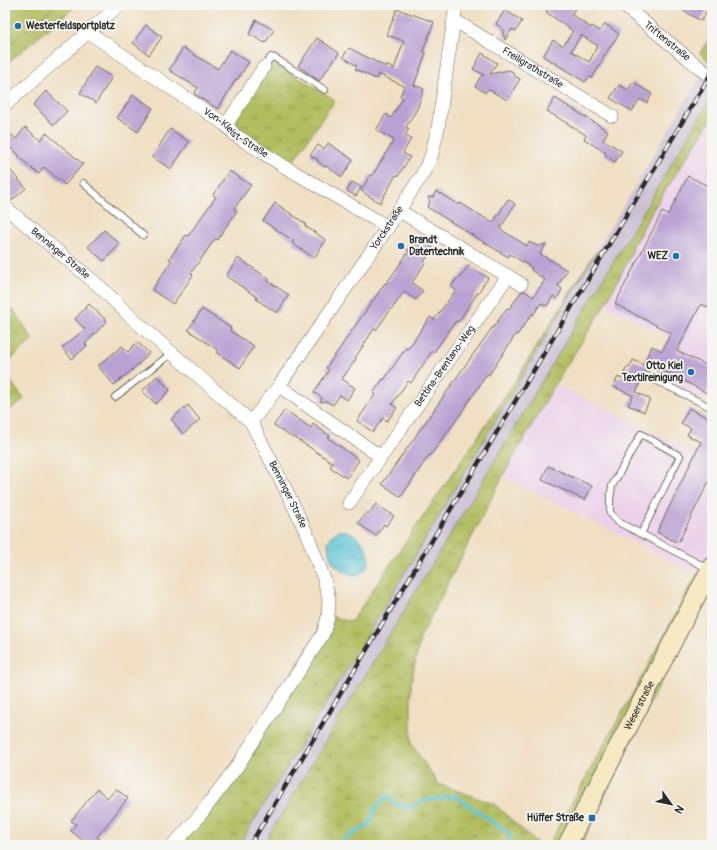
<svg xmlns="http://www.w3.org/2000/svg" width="717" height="850" font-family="Pangolin,sans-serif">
<defs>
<pattern id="grass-tufts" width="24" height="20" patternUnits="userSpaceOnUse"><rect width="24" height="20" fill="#b1bd5f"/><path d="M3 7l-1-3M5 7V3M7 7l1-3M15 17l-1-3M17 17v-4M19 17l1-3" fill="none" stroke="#909a4f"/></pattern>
<pattern id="water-waves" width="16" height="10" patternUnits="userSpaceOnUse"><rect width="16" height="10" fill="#5cc5d7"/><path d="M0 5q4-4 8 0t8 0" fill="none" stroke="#50a9b9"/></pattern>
</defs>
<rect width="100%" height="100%" fill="#f6f6f2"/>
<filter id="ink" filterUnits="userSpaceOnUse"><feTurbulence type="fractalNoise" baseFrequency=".025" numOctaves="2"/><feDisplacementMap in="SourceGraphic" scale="8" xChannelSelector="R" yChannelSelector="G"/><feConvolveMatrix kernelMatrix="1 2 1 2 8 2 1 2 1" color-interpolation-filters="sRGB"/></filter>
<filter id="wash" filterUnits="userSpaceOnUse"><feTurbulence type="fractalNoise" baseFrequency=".012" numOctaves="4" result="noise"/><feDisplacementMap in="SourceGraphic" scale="16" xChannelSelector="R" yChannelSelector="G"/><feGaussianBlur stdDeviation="0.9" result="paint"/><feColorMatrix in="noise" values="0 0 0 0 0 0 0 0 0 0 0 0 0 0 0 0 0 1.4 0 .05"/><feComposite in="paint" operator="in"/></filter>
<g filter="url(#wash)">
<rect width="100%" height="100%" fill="#f0dfc2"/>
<path fill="#ecd1e9" d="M712,118v267l-8,15 -40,-19 18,-37 -77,-39 27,-52v-5l20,-37z
M555,384l157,77v109l-15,4 -194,-98z"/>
<path fill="#cbbfd4" d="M712,57v38l-221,372 -104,172 -124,206h-24l131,-214z"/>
<path fill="url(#grass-tufts)" stroke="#6e7445" d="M5,5h72l-72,60z
M712,34v23l-3,5 -9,-9z
M274,63l61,37 -43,63 -52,-33 -3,-6 1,-10z
M709,101l3,4v13l-60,93 -20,37v5l-27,52 -50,79 -52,92 -83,162 -9,45v60l27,41 56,20 45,41h-276l124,-206 104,-172z
M597,251l-227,380 -131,214h-70l44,-51 105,-162 6,-18 27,8 156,-228 87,-140z
M13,309l20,31 -28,24v-49z
M5,374l19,25 -19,14z
M712,570v6l-131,269h-33l94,-168 55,-103z"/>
<path fill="#b1bd5f" stroke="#6e7445" d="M5,5h51l-51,43z"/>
<path fill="url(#water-waves)" stroke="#447881" d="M338,531c3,0 6,-1 9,0 13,4 29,25 19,38 -2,2 -6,4 -8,6l-9,-1 -7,-4 -9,-7 -4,-9 -1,-11 4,-8z"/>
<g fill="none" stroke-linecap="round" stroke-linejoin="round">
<path stroke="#5cc5d7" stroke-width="3.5" d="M322,845l7,-3 7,3
M340,845l4,-6 25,-14 5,-15 13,-14 8,8 13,4 15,-7 32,-5 54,37 1,12"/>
</g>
<g id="blocks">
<path fill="#baa1d3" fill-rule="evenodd" d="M551,5h27l-7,9 20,14 1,-2 8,5 5,-7 14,10 -17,25 1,1 -11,18 -3,-1 -4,5 -42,-26 10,-16 10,6 10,-15 -27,-19zM581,35l17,11 -9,16 -18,-11z
M674,5h36l-9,16z
M397,9l37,13 -11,29 3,2 -12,32 10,4 -7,20 -11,18 3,2 -4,6 6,4 -8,14 7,4 -12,19 -2,-1 -16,28 -19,-12 9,-16 2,1 22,-36 -18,-10 10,-16 5,4 12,-20 -3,-1 4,-11 -26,-12 -2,5 -21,-10 2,-3 -14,-9 6,-9 37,19v-2l8,4 10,-28 -17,-6z
M505,10l17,11 -6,10 -4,-2 -7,11 -3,-12 -6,-4z
M256,20l18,10 -9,13 -16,-9z
M146,25l16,12 -13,18 -16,-12z
M317,38l22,15 -20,28 -21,-15z
M183,48l35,21 12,-19 19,12 -12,18 -1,-1 -18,30 -24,-15 4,-6 -29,-18z
M482,53l15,10 -7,11 19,-4 4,2v3l7,4 -13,21 -19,-11 -3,4 -10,-7 6,-10 3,-1 -11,-6z
M95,67l17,10 -16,26 -16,-10z
M633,82l19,12 -5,9 -7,-4 -8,12 -22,-13 9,-13 9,5z
M46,91l21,20 -13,14 -21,-20z
M133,95l20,13 -15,24 -21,-14z
M555,98l53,33 -5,9 19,11 -7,11 -10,-7 1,-2 -22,-14 2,-4 -39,-24z
M25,127l15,13 6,-7 37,31 -18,21 -21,-18 -5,7 -20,-17 1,-1 -15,-13v-14l11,10z
M170,129l19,13 -18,27 -19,-12z
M328,143l25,17 -11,17 -16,-11 -1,1 -8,-6 1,-1 -8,-5 8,-10 6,4z
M11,171l15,17 -15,13 -6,-7v-18z
M229,171l22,14 -17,24 3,2 -20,29 -2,-1 -24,34 2,2 -20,29 -21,-14 20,-30 -3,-1 17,-24 2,1 28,-39 -3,-2z
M688,176l24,12v109l-5,10 -6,-3 -24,47 35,17v14l-5,11 -42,-22 -1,2 -20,-10 8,-17 10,5 9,-18 -56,-29 47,-92 6,3z
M352,182l9,5 -5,9 -9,-5z
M436,191l23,14 1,-2 33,20 15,-24 7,5 -15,25 27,17 2,-4 8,4 9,-2 -6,10 27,16 -9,16 4,3 -5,10 -4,-3 -6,10 -6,-3 -8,12 -1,-1 -15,21 -1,-1 -27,41 -2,-1 -28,42 -29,40 -1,-1 -28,42 -19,-13 80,-114 30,-42h1l14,-20 2,1 12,-17 4,-1 8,6 12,-17 -14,-10 1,-2 -22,-14 -2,3 -81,-50 3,-5 -2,-5h5z
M275,203l31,21 -1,2 21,14 -12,18 -22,-15 2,-2 -31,-20z
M104,230l16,14 -16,17 -16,-14z
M417,237l16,11 -9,14 1,1 -13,20 11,8 -7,9 -12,-8 -12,17h-1l-15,21 -2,-1 -19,29 1,1 -14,20 13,9 -8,12 -7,-5 -7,10 -7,-4 -5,1 1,-4 -8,-6 15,-22 -3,-2 59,-85 1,1 23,-33 -2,-1z
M238,258l31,21 -1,2 21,14 -12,18 -21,-14 1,-2 -31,-21z
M469,265l19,13 -30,44 -2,-1 -22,31 -2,-1 -21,32 -3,-2 -16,23 5,4 -10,13 -4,-3 -10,14 -16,-11 18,-26 -2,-2 10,-14 1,1 22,-32 2,1 22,-32 4,3 22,-30 -5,-3 6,-9 2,1z
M89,304l18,17 -22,23 2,2 -15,13 -10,-11 23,-19 -10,-10z
M202,309l29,19 -1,3 24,15 -14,22 -24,-16 2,-2 -30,-20z
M137,342l12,11 -10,11 -25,21 -16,-19 24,-20 6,6z
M633,360l16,7 -2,5 -4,2v4l-7,14 14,7 -6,13 -16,-7 5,-9 -20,-10 5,-9 3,2 6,-12 2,1z
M157,376l13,14 -14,14 -14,-13z
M188,405l12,15 -17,14 -12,-15z
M689,408l23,12v55l-34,68 -21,-11 44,-90 -14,-7 4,-7 -10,-5z
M285,410l26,18 2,-4 17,12 -2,2 31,22 -12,18 -17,-11 3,-4 -39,-26 -1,1 -19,-13z
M548,466l44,20 -7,14 -43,-20z
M376,504l18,12 -8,10 -2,-2 -8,12 -18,-13 8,-11 2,2z
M97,789l11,9 8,-9 12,9 -31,39 10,8h-19l-17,-14 5,-7 -5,-3z"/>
</g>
</g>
<g filter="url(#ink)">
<use href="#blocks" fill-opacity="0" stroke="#706a60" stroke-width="1"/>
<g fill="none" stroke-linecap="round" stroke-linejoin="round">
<defs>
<path id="lane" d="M264,67l7,-10 4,1 50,32
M83,183l60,52
M647,376l65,32
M115,397l57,-44
M641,534l39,-78 -39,-22 -29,52 -2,13v14l8,9 91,47"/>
<g id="street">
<path id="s1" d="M623,5l89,73"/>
<path id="s2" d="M454,20l158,96"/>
<path id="s3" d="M88,32l138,93 9,10 52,33 101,59"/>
<path d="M5,105l114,-100"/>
<path d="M226,125l38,-58"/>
<path id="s4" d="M5,207l94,79 33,32 119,104 37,72 19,40 17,45 5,20 -1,18 -5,17 -85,131 -41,54 -24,26"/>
<path d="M398,210l123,74"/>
<path d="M279,386l102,71"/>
<path id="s5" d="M251,422l28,-36 10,-15 99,-144 34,-52 9,-18 7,-29 18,-123"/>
<path id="s6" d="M349,503l32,-46 127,-181"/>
</g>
<g id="secondary">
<path id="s7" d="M567,845l145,-279"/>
</g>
</defs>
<use href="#lane" stroke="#706a60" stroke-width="8"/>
<use href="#street" stroke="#706a60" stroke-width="14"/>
<use href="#secondary" stroke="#706a60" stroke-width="20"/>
<use href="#lane" stroke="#fff" stroke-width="6"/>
<use href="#street" stroke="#fff" stroke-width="13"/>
<use href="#secondary" stroke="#f7e9c3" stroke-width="18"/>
<defs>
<path id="rail" d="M250,845l462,-773"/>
</defs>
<use href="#rail" stroke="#2b2b2b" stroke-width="4.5"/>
<use href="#rail" stroke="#f6f6f2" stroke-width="3" stroke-dasharray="9" stroke-linecap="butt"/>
</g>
</g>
<g fill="#1f6fb2" stroke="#f6f6f2" stroke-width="1.5">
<circle cx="18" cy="26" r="4"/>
<circle cx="401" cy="246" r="4"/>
<circle cx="676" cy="256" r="4"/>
<circle cx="691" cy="372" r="4"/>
<rect x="588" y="814" width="8" height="8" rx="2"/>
</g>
<g text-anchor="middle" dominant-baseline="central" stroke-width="3.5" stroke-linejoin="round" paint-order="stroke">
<g font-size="10" font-weight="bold" fill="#2b2b2b" stroke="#f6f6f2" text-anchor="end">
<text x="26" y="26" text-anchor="start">Westerfeldsportplatz</text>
<text x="409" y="240" text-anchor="start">Brandt<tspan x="409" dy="12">Datentechnik</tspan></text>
<text x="668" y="256">WEZ</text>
<text x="683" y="366">Otto Kiel<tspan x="683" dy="12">Textilreinigung</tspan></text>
<text x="584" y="818">Hüffer Straße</text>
</g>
<g font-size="10" fill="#2b2b2b" stroke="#f6f6f2">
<text stroke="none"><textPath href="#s1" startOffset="57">Triftenstraße</textPath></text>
<text stroke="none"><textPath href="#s2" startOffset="92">Freiligrathstraße</textPath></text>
<text stroke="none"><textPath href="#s3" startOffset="179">Von-Kleist-Straße</textPath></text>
<text stroke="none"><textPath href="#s5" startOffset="237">Yorckstraße</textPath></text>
<text stroke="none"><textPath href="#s4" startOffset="72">Benninger Straße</textPath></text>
<text stroke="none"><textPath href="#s6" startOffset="167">Bettina-Brentano-Weg</textPath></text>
<text stroke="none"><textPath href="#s4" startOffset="408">Benninger Straße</textPath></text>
<text stroke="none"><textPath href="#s7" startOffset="157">Weserstraße</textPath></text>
</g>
</g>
<rect width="717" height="850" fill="none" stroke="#f6f6f2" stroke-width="20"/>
<g transform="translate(671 804) rotate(123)" stroke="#f6f6f2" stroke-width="3" paint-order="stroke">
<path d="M0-3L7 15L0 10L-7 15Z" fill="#2b2b2b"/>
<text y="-6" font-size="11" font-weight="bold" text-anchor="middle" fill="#2b2b2b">N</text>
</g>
</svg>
